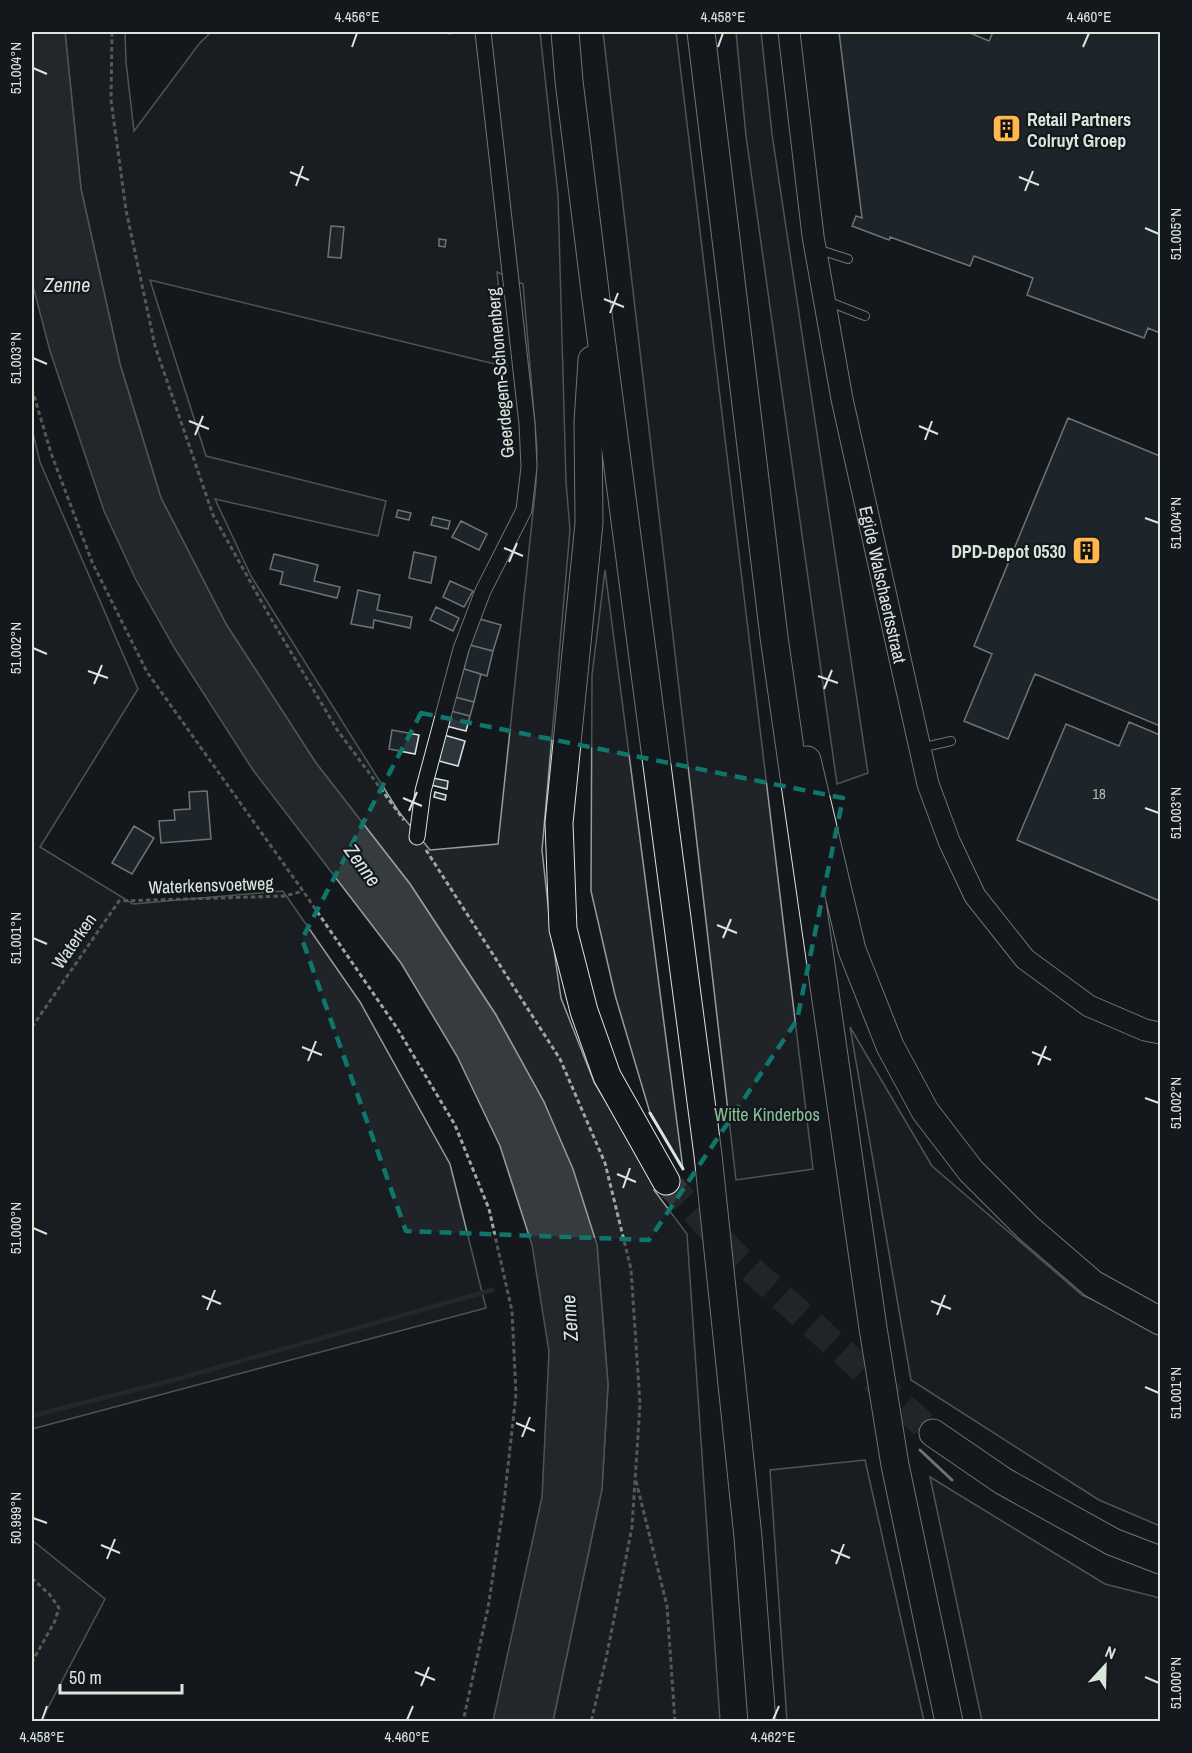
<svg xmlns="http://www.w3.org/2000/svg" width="1192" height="1753" font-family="'Archivo Narrow',sans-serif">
<rect width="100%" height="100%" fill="#14181c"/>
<path fill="#202428" stroke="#939e99" stroke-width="1.5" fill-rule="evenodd" d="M65,32h60l1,30 8,69 65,-87 12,-12h231l8,2v-2h90l18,163 8,287 4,48 -28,320 8,73 11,75 33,84 63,105 -3,3 33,44 33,487h-167l49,-232 6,-104 -11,-140 -53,-143 -48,-87 -86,-131 -94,-121 -90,-139 -65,-126 -41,-134 -39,-175zM497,272l26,12 14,164 -1,36 -38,360 -68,6 -31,-38 -148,-236 -36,-77 163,37 8,-35 -180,-45 -56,-176 357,87z
M603,32h73l137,1137 -77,11z
M736,32h25l11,102 96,639 -31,11 -91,-648z
M32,429l8,33 98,227 -98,158 93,57 150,-13 77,111 90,162 36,144 -454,121z
M605,570l78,599 -33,-56 -35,-118 -24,-104 1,-216z
M850,1027l82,139 150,129 78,35v196l-61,-26 -188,-120z
M865,1460l59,261h-137l-17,-251z
M930,1477l175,107 55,14v123h-178z
M32,1540l73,59 -64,122h-9z"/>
<path fill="#363b3e" stroke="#939e99" stroke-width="1.5" d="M32,32h33l16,157 39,175 41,134 65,126 90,139 94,121 86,131 48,87 29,67 24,76 11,140 -6,104 -49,232h-60l49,-224 7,-145 -17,-107 -32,-99 -43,-90 -56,-93 -148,-193 -78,-121 -39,-69 -32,-69 -54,-160 -18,-69z"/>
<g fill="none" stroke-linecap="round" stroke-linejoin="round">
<path stroke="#363b3e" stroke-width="4.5" d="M32,1416l145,-37 315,-89"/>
</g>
<path fill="#2c363c" stroke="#d8e6dc" stroke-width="1.5" d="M839,32h129l21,9 4,-9h167v301l-12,-5 -4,10 -117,-43 6,-17 -59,-22 -4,10 -80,-29 -1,3 -37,-14 4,-10 6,2z
M331,226l13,1 -3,31 -13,-1z
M439,239l7,1 -1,7 -6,-1z
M1068,418l92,38v270l-125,-52 -27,65 -44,-18 28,-67 -18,-8z
M398,510l13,3 -2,7 -13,-3z
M433,517l17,4 -2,8 -17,-4z
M461,521l26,13 -8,16 -27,-13z
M414,552l22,5 -5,26 -22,-5z
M274,554l44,11 -4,16 26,6 -3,11 -57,-14 3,-12 -13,-3z
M450,581l23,10 -9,16 -21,-10z
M358,590l22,5 -3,15 35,7 -2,11 -36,-8 -1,8 -22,-4z
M436,607l23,11 -6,13 -23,-11z
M480,619l21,6 -8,26 -23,-6z
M470,645l23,6 -6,25 -23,-7z
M464,669l17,5 -7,28 -19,-5z
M455,697l19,5 -4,14 -19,-5z
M451,711l19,5 -4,15 -20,-5z
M1129,722l31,13v166l-143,-61 49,-116 53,22z
M392,730l27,5 -4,19 -26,-5z
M444,735l21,6 -7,25 -19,-5z
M433,778l15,3 -1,8 -16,-4z
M207,791l4,48 -50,4 -2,-22 16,-1 -1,-10 16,-1 -1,-17z
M435,792l11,3 -1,5 -11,-3z
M134,826l20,12 -22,36 -20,-11z"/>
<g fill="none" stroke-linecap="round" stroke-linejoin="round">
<path stroke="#313739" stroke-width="27" stroke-dasharray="27 14" stroke-linecap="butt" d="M666,1181l68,73 199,179"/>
<defs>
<path id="lane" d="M817,249l31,10
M827,301l38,15
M920,748l31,-7"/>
<path id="street" d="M417,837l6,-46 38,-142 22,-58 41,-81 5,-43 -2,-43 -44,-392"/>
<g id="secondary">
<path id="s1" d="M789,32l24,204 29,163 86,385 21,57 26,55 50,63 64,47 56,24 15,3"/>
</g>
<path id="highway" d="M565,32l4,49 27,218 112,856 40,382 14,185
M701,32l73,605 99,691 22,137 54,257
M592,360l-4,62 1,101 -30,300 4,106 21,82 23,65 59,105
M807,760l45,190 38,96 35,65 46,60 57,57 65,56 67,37
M933,1433l70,48 110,61 47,18"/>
</defs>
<use href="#lane" stroke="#d8e6dc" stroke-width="10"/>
<use href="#street" stroke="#d8e6dc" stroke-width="17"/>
<use href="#secondary" stroke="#d8e6dc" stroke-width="23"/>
<use href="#highway" stroke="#d8e6dc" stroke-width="29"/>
<path stroke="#9da8a2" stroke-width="3" stroke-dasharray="4.5 3" stroke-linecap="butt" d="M112,32l-1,68 15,110 29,136 58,169 57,102 68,114 66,89
M32,389l19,64 41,109 55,110 156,219 94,137 58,97 34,84 23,102 4,83 -12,108 -16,106 -25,114
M426,850l134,209 45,104 26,106 9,135 -8,123 -26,132 -15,63
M32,1027l87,-126 166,-5 18,-5
M636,1481l31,125 8,116
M32,1578l18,17 9,13 -4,13 -23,41"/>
<use href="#lane" stroke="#14181c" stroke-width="8"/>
<use href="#street" stroke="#14181c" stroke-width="15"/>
<use href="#secondary" stroke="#14181c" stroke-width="21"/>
<use href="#highway" stroke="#14181c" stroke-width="27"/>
<path stroke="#d8e6dc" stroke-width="3" d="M650,1113l33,56
M920,1450l32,30"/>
</g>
<path d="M0 0H1192V1753H0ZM421,713l422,85 -46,222 -148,220 -243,-9 -104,-292z" fill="#14181c" fill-opacity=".55" fill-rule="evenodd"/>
<path fill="none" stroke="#0f766e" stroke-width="4.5" stroke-dasharray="12 8" stroke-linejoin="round" d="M421,713l422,85 -46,222 -148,220 -243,-9 -104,-292z"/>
<path fill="none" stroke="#d8e6dc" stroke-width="2" d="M352,47l5,-14M718,47l5,-14M1083,47l6,-14M33,68l14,6M290,172l19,8M1019,177l20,8M296,186l7,-20M1025,191l8,-20M1145,228l14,6M604,299l20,8M610,313l8,-20M33,358l14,6M189,421l20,8M919,426l19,8M195,435l8,-19M925,440l7,-19M1145,518l14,5M504,548l19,8M509,562l8,-19M33,648l14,6M88,671l20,7M818,676l20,7M94,684l8,-19M824,689l8,-19M403,798l19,8M1145,808l14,5M409,811l8,-19M717,925l20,8M33,938l14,6M723,938l8,-19M302,1047l20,8M1032,1052l19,8M308,1061l8,-20M1038,1065l8,-19M1145,1098l14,5M617,1174l19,8M623,1188l7,-20M33,1228l14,6M202,1296l19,8M931,1301l20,8M207,1310l8,-20M937,1315l8,-20M1145,1387l14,6M516,1423l19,8M522,1437l8,-20M33,1518l14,5M101,1545l19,8M831,1550l19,8M107,1559l8,-20M836,1564l8,-20M415,1672l20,8M1145,1677l14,6M421,1686l8,-19M42,1720l5,-14M407,1720l6,-14M773,1720l6,-14"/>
<defs>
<symbol id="building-square" viewBox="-11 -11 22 22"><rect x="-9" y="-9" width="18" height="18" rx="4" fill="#ffb74d" stroke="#14181c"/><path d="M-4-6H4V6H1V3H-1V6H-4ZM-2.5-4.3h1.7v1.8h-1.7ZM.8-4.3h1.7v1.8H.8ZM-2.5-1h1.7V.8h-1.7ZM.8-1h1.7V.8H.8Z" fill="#111"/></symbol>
</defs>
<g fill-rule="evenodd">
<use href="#building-square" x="990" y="112" width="33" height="33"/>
<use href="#building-square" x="1070" y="534" width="33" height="33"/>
</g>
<g text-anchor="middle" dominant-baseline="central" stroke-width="4.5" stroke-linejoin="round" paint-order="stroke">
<g font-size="15" fill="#adbab4">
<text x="1099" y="793">18</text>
</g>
<g font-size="18" font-weight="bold" fill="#d8e6dc" stroke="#14181c" text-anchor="start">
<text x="1027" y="119">Retail Partners<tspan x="1027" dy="21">Colruyt Groep</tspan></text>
<text x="1066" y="551" text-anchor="end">DPD-Depot 0530</text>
</g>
<g font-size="18" fill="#d8e6dc" stroke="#14181c">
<text transform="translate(500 373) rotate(-95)">Geerdegem-Schonenberg</text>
<text stroke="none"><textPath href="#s1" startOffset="561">Egide Walschaertsstraat</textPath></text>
<text transform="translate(211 885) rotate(-2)">Waterkensvoetweg</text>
<text transform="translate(74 941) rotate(-55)">Waterken</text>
</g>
<g font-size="18" fill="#8ac095" stroke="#14181c">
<text x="767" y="1114">Witte Kinderbos</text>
</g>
<g font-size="20" font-style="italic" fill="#d8e6dc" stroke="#14181c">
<text x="67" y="284">Zenne</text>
<text transform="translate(363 865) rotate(54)">Zenne</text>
<text transform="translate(569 1318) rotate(-94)">Zenne</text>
</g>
</g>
<rect width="1192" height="1753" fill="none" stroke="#14181c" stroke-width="66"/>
<g transform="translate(1105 1666) rotate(22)" stroke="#14181c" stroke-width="4.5" paint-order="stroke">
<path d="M0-4.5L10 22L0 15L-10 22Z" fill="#d8e6dc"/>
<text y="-9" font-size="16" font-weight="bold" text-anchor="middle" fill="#d8e6dc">N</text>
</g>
<path d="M60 1684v9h122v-9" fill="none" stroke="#d8e6dc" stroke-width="3"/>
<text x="69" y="1684" font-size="18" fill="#d8e6dc" stroke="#14181c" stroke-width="4.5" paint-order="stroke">50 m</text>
<rect x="33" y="33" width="1126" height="1687" fill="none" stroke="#d8e6dc" stroke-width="2"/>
<g font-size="15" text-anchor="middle" fill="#d8e6dc">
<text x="357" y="22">4.456°E</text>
<text x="723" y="22">4.458°E</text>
<text x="1089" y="22">4.460°E</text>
<text transform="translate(16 68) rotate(-90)" y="5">51.004°N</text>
<text transform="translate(1176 234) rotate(-90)" y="5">51.005°N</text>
<text transform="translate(16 358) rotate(-90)" y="5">51.003°N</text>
<text transform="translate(1176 523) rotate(-90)" y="5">51.004°N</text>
<text transform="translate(16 648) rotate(-90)" y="5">51.002°N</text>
<text transform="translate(1176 813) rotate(-90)" y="5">51.003°N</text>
<text transform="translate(16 938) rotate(-90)" y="5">51.001°N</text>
<text transform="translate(1176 1103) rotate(-90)" y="5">51.002°N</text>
<text transform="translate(16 1228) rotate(-90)" y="5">51.000°N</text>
<text transform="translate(1176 1393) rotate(-90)" y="5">51.001°N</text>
<text transform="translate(16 1518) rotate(-90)" y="5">50.999°N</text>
<text transform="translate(1176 1683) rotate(-90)" y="5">51.000°N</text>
<text x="42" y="1742">4.458°E</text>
<text x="407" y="1742">4.460°E</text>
<text x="773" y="1742">4.462°E</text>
</g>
</svg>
